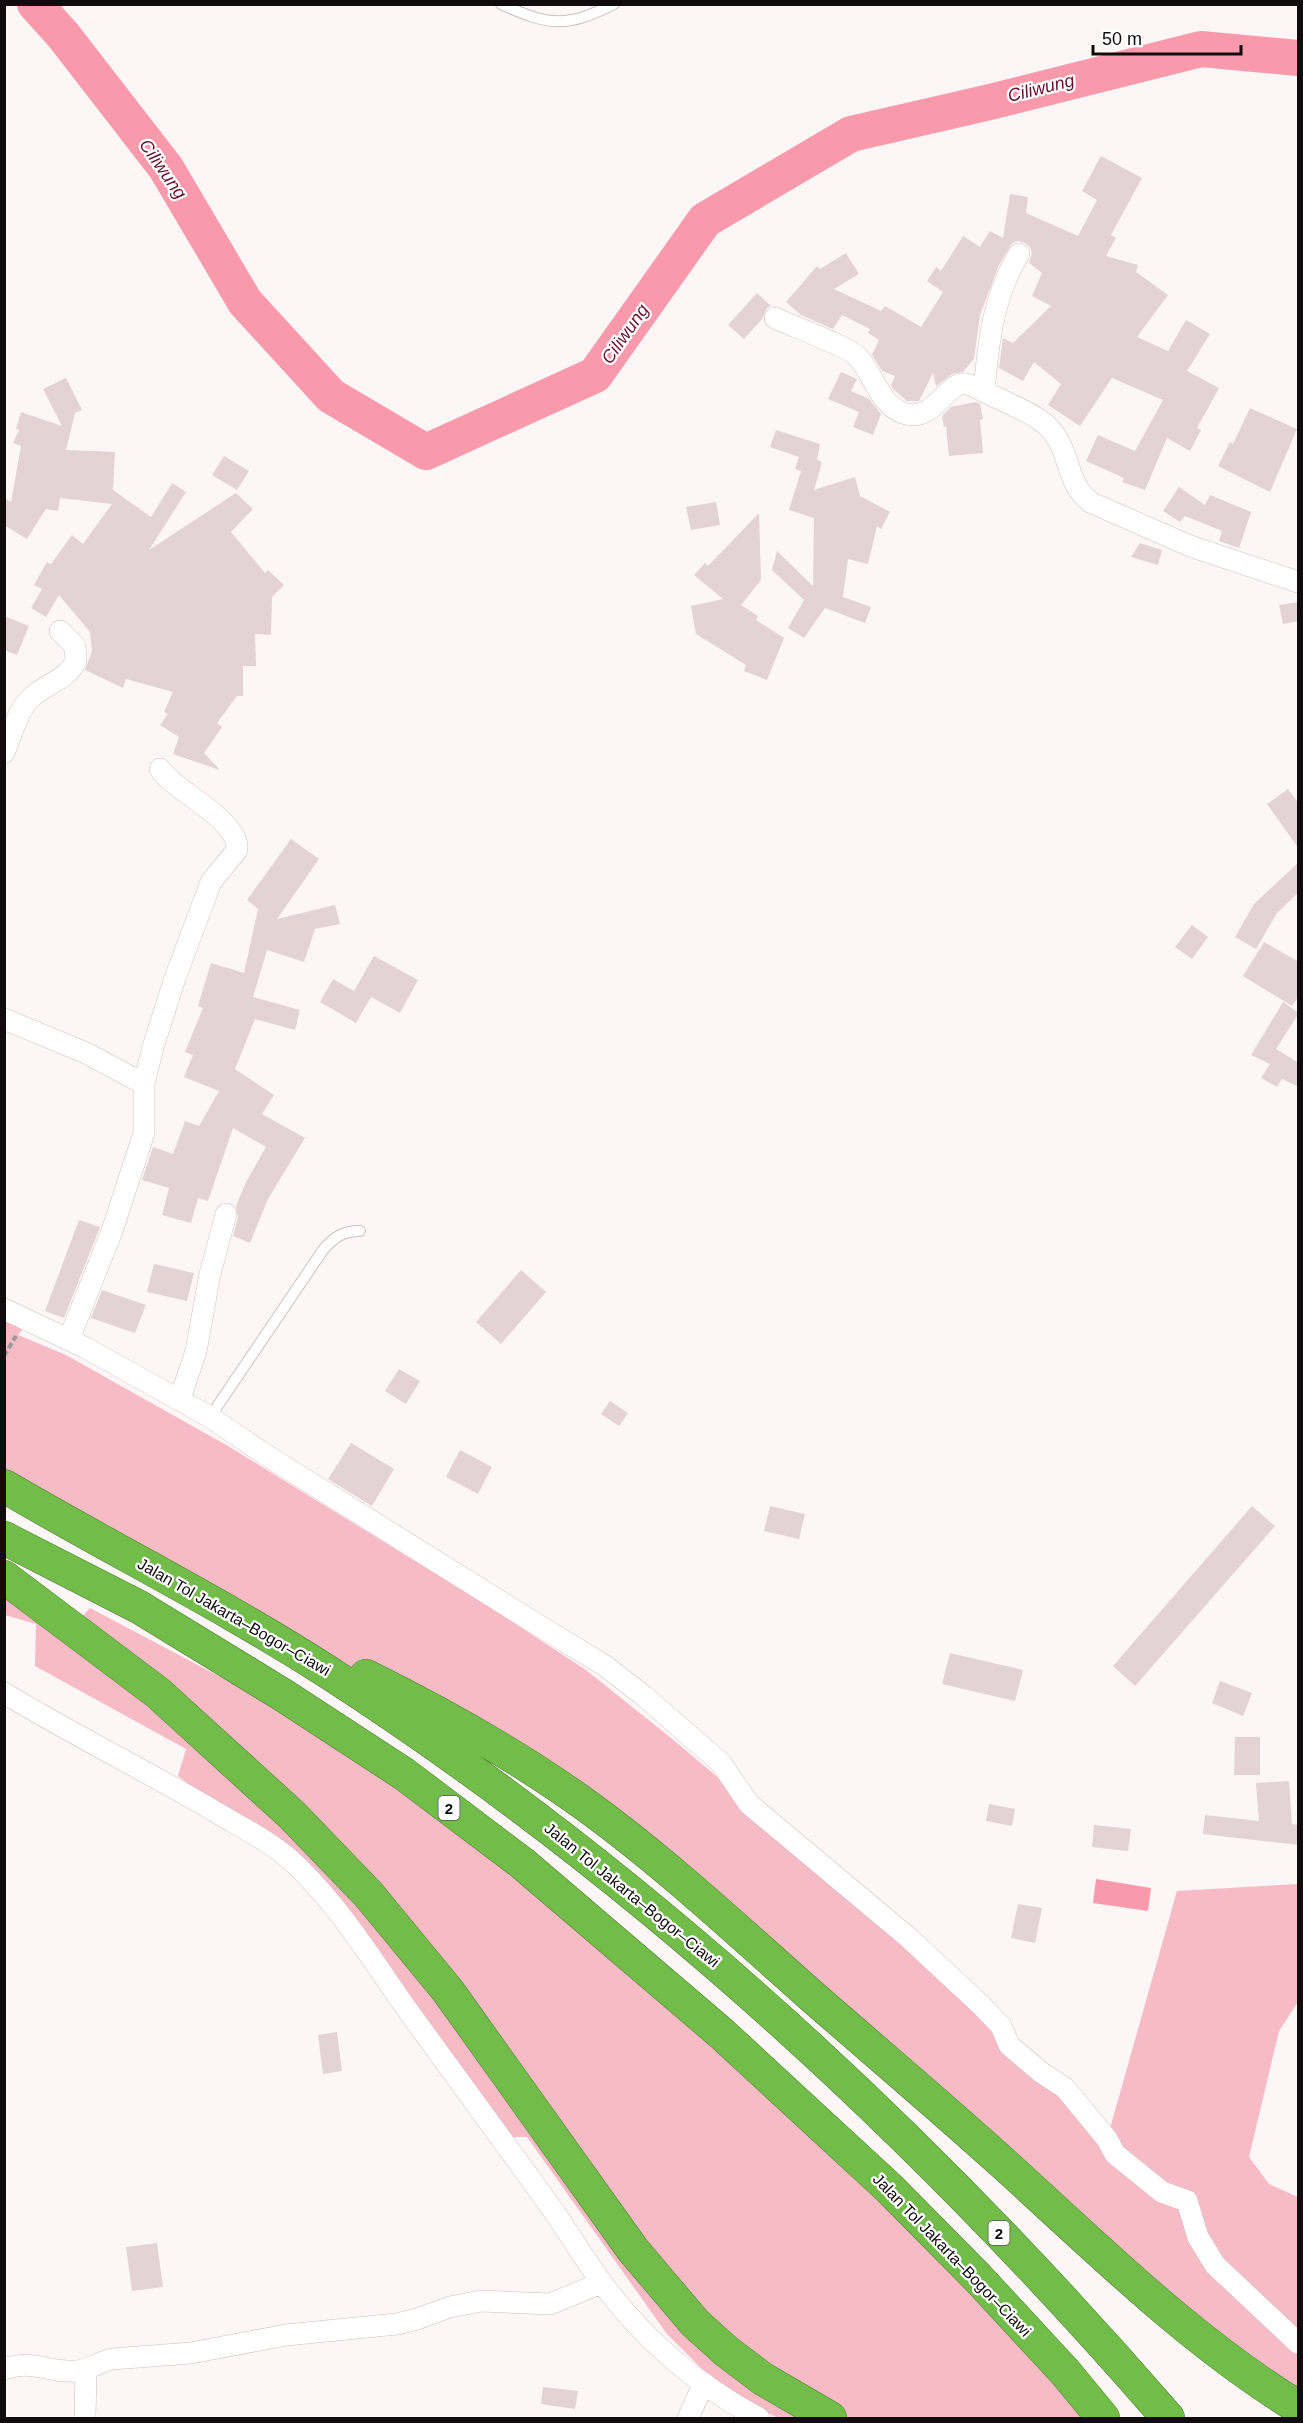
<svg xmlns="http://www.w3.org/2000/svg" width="1303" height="2423" font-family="Helvetica,sans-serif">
<rect width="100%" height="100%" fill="#fdf6f7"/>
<path fill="#f6bbc5" d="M5,1309l25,11 -12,15 48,20 162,91 263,162 95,62 85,68 238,200 198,201 70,-248 121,-7v118l-19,29 -30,126 20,27 29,13v210l-658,-560 -270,-169 -365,-192z
M4,1577l68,50 18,-19 314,166 246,195 455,449h-327l-37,-19 -32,-23 -42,-42 -140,-197h-24l-197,-266 -128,-95 8,-27 -151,-83 1,-42 -31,-9z"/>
<path fill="#f999ac" d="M1096,1879l55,9 -3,23 -55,-8z"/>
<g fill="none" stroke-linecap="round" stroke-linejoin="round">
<path stroke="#f999ac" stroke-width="36" d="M35,4l28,31 103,133 79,134 86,94 95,56 169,-77 110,-155 146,-86 139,-32 211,-53 97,9"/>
</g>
<path fill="#e3d3d5" d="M1101,156l41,22 -31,57 5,3 -10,18 32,9 -2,7 32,23 -31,42 31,14 18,-31 24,14 -23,37 32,17 -22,40 4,2 -11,21 -23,-13 -22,52 -23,-8 2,-4 -38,-17 12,-26 37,16 28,-51 -51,-22 -32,48 -32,-21 13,-21 -27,-22 -11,19 -24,-13 4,-30 10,5 38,-37 -19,-10 10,-23 -13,-10 3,-10 -2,-6 -5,-4 -7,-2 -6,2 -13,22 -19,50 -6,44 -11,13 -11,2 -16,12 -3,-13 -14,28h-12l-14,-12 -2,-4 4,-9 -13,-5 -10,-16 7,-15 -11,-7 2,-4 -28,-14 -9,14 -32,-14 -15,-13 31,-36 3,3 26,-16 13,21 -25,15 47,22 4,-5 36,21 22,-35 -16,-11 9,-14 5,4 22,-35 17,11 10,-16 13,7 7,-44 18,3 -2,16 52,23 19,-36 -15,-9z
M757,293l14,13 -4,2 -5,11 -18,20 -16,-14z
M841,372l16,7 -6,12 18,8 12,15 -8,21 -20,-8 6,-15 -31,-13z
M66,378l16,32 -7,3 -9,37 49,2 -2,38 38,27 21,-34 14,9 -37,58 87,-57 17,16 -22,23 34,41 3,-3 16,15 -12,12 -1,38 -16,-1 1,32h-13v30h-6l-20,27 5,4 -18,26 16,17 -47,-16 6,-17 -19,-12 8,-11 -4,-2 9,-20 -47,-13 -3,9 -38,-18 7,-19 -2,-19 -31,-37 -13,22 -15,-9 11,-19 -8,-4 13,-23 4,2 21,-29 11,9 29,-40 -52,-6 -2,13 -12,-2 -19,30 -23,-14v-27l7,4 10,-56 -8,-3 6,-13 -3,-1 5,-17 41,14 -19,-37z
M976,402l4,2 3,15 -3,1 3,33 -34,3 -3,-30 -2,1 -2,-11 9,-9z
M1250,408l47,21 -27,63 -52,-26 12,-24 3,2z
M776,430l44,14 -3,16 5,2 -8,28 41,-13 5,19 30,16 -9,17 -4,-3 -9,38 -20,-5 -5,38 28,10 -6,16 -40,-15 -21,30 -16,-10 16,-28 -32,-30 5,-19 36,35 1,-68 -25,-8 12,-39 -6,-2 4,-12 -29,-10z
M224,456l25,15 -12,19 -25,-15z
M1179,487l26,18 5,-10 41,17 -12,36 -20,-7 3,-10 -37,-15 -5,6 -17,-11z
M716,502l4,23 -29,5 -5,-23z
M759,513l2,67 -20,25 17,11 -2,4 28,18 -17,42 -23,-9 2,-6 -50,-31 -5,-28 32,-7 -29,-24 11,-12 3,3z
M1140,543l22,7 -4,15 -27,-8z
M1299,602v19l-16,3 -4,-19z
M4,616l25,10 -12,29 -13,-5z
M1288,789l11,15v45l-32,-45z
M291,839l28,20 -42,60 58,-14 5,19 -25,5 -11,33 -37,-12 -14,47 47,13 -5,20 -40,-11 -20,50 39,26 -12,19 43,24 -37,61 -18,44 -17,-7 5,-19 -2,-11 10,-24 20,-35 -33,-19 -25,73 -10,-3 -7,25 -29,-8 7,-27 -27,-8 11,-33 20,7 12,-33 14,5 20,-35 -35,-14 9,-22 -8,-3 18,-44 -5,-2 13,-43 33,10 14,-64 -11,-9z
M1299,862v30l-22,21 -21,36 -21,-12 19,-33z
M1192,925l16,12 -16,22 -17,-12z
M1264,942l35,20v34l-7,10 -49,-30z
M374,956l44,24 -18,33 -29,-16 -15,26 -36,-21 13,-23 21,12z
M1283,1002l16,11 -23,36 23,14v24l-17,-8 -5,8 -16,-9 9,-14 -19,-9z
M79,1220l21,7 -36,91 -19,-7z
M154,1264l40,9 -7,28 -40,-9z
M521,1270l25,22 -45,52 -25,-22z
M102,1290l44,15 -11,28 -44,-15z
M399,1369l21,12 -14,23 -21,-13z
M610,1401l18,12 -9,13 -18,-12z
M351,1443l43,26 -22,37 -44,-27z
M460,1450l32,17 -14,27 -32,-17z
M770,1506l35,8 -6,25 -35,-8z
M1252,1506l23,20 -140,160 -22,-20z
M950,1653l73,17 -8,31 -73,-17z
M1220,1681l32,12 -9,23 -31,-13z
M1235,1737h25v38h-26z
M1289,1781l3,43 7,1v20l-96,-11 2,-19 54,6 -3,-38z
M989,1804l26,5 -3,17 -26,-5z
M1094,1825l37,4 -3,22 -36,-4z
M1018,1904l24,4 -7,35 -24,-5z
M337,2032l5,39 -19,3 -5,-39z
M157,2243l6,44 -31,4 -6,-44z
M543,2387l35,4 -3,18 -34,-5z"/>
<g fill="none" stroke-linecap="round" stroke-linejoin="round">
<defs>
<path id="lane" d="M501,4c48,22 65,24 113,0
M210,1417l113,-167c11,-13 20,-19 37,-19"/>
<path id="street" d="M775,318c17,8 74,29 83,39 15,17 22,48 45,56 32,11 42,-32 63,-29 5,0 12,5 17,7 19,10 39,17 57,29 34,24 22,63 52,83l98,43 108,36
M984,392c4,-48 9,-96 35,-138
M4,753c8,-19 13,-43 28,-56 15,-14 35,-17 44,-36l-1,-15 -15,-15
M4,1019l82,34 58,31
M4,1309l82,39 124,69 56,38 272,170 66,40 40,31 77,67 28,41 160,134 72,67 20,21 8,19 33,28 23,15 42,51 8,15 47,38 25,9 11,36 17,28 83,78
M69,1339l43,-108 32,-98v-49l9,-37 22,-69 36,-96 26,-32c3,-30 -63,-59 -77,-81
M180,1399l16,-48 14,-77 16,-60
M4,1693c71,43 145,79 215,121 27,16 58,31 80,54 42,41 74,93 107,140 46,64 93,127 139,191 20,27 37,57 57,84 40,55 97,104 157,135
M4,2369c33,-10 43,4 72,2 13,-1 23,-9 36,-12l79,-6 95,-18 111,-11 20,-5 33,-12 31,-6 69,3 51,-21
M85,2418l1,-48
M688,2418l16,-35"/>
<path id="highway" d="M4,1486c109,64 222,120 327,188 315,204 592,461 837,744
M4,1538l135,69 144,88 121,79 118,89 199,170 168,155 89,90 87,94 38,46
M4,1577l154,116 134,122 77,80 79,96 185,259 62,73 31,28 37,28 67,39
M366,1676c77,38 152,80 221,130 77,56 148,122 219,185 66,58 133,114 198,173 94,85 186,177 294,243"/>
</defs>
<use href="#lane" stroke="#cebfc1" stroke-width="12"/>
<use href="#street" stroke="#cebfc1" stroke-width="22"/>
<use href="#highway" stroke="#507e34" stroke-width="34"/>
<path stroke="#9e9899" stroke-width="4" stroke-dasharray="6 3" stroke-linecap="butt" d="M4,1356l12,-20"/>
<use href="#lane" stroke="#fff" stroke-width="10"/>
<use href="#street" stroke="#fff" stroke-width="21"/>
<use href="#highway" stroke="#72bc49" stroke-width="33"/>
</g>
<g text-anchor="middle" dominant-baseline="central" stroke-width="4.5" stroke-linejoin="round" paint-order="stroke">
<g fill="#fff" stroke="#585455" stroke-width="1.5">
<rect x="438.5" y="1796" width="21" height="24" rx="4.5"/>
<rect x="988.5" y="2221" width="21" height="24" rx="4.5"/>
</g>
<g font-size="15" font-weight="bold" fill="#100b0c">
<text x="449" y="1808">2</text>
<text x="999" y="2233">2</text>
</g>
<g font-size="16" fill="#100b0c" stroke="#fff">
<text transform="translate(234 1617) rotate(30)">Jalan Tol Jakarta–Bogor–Ciawi</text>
<text transform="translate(632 1895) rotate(39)">Jalan Tol Jakarta–Bogor–Ciawi</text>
<text transform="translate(952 2255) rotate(46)">Jalan Tol Jakarta–Bogor–Ciawi</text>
</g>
<g font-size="18" font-style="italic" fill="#68142f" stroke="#fff">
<text transform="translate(1041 88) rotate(-14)">Ciliwung</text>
<text transform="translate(163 169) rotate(55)">Ciliwung</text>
<text transform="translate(625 334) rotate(-55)">Ciliwung</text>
</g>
</g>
<rect width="1303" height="2423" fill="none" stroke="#100b0c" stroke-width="12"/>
<path d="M1093 45v9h148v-9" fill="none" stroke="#100b0c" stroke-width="3"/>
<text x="1102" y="45" font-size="18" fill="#100b0c" stroke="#ffffff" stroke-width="4.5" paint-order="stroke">50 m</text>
</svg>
